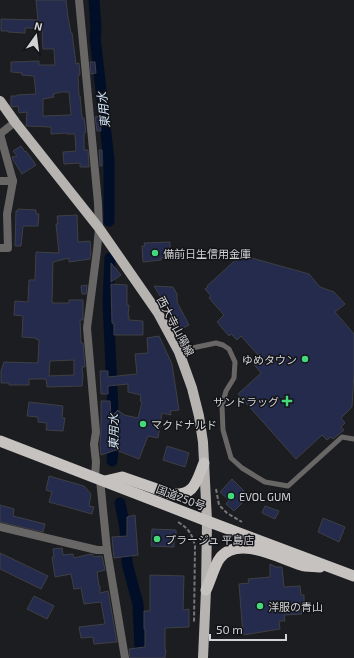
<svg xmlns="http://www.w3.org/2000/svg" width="354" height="658" viewBox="0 0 354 658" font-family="'Exo 2','Noto Sans JP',sans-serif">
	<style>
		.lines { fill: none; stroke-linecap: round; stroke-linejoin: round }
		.canal { stroke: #000e28; stroke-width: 11 }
		.building { fill: #242b4d; stroke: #3f4044; fill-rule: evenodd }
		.path { stroke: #76777a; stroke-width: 2; stroke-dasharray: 4 2; stroke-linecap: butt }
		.service { stroke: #696766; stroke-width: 5 }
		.minor { stroke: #696766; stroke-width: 8 }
		.primary { stroke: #b7b3b1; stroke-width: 10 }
		.trunk { stroke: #c6c2c0; stroke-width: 11 }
		.poi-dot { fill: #44d77b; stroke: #131417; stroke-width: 1.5 }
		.labels { text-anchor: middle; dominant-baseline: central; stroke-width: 3; stroke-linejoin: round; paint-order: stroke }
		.poi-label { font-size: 11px; fill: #d3d3d6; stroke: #131417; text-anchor: start }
		.street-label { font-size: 11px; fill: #d3d3d6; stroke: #131417 }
		.water-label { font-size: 12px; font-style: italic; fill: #cee1f7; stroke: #131417 }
	</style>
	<rect width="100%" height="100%" fill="#1c1d20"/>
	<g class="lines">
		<!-- canal -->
		<g class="canal">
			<path d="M94 0 96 30 95 37 109 160V221"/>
			<path d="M110 258 108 302 114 432 112 461"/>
			<path d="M120 503 125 528 127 563 138 604 140 646 141 658"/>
		</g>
	</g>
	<!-- building -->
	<g class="building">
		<path d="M36 0H66L68 17 71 33H72L76 64 79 63 80 75H78L79 96H80L82 117V118H84L86 132 84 133V150H88L89 167H80V163L64 164 63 152 76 151 75 134H67V133L51 134V127L26 126 27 112 19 113 18 106 12 107 11 106V96H17V95L36 94 34 76 22 75V73L11 72V62L39 61V65H55L54 49H43L42 28H25V33L8 32V31H1V19L38 20ZM61 92H69L71 115 43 116V99L54 97 53 94Z"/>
		<path d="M90 62H95L96 73 91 74Z"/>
		<path d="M100 116 101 131H97L95 117Z"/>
		<path d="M21 146 25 152 26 151 36 165 22 174 13 160 12 157 17 156 13 151Z"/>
		<path d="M99 150H102V166H100Z"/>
		<path d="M18 209 36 210V214H39L38 226H23L21 246H15L16 211H18Z"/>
		<path d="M77 215 78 242 90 241 91 252 90 258V259L69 262V258L53 262 52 303H69V300H83V320H80L81 343H83L85 367H82L83 377 82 386 47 387 46 379H29V385H9V383H1V371L4 362 38 363 39 340 36 339V338L22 337 23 316 14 315 15 301 28 302 29 280H35L36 252 59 253 56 224H58L57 216ZM74 360V375L49 376 50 361Z"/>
		<path d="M170 242V257L161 258V260L143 262 142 246H145L144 243Z"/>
		<path d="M241 255 309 274 320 287 334 292 345 304 335 312 354 334V373L352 407 341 418 345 423 341 427 344 430 333 439 331 437 327 440 322 435 296 459 238 394 261 373 252 362 259 356 241 336 237 340 231 334 229 336 217 322 224 315 209 298 211 296 205 289 208 287 207 286Z"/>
		<path d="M111 263 121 275 111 282Z"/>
		<path d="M111 284 127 285V305H129L128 316H129V320L143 321V335H114V324L112 323Z"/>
		<path d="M87 285 86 294H82L81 286Z"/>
		<path d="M154 286 173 287 177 294V302L189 325 179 330 175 322H176Z"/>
		<path d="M159 336 172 364 179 410 170 411 171 415 162 413 158 438 148 436 139 459 116 450 101 455 100 444 101 432V401H110L111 417 118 410 124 415 138 418 142 402 140 401 141 395 128 392V384L108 386V394H101L100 371H108V377L137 374 135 354 148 353 147 338Z"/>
		<path d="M29 402 63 406 62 418H65L63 431 46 430 47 423 38 422V417L27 416Z"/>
		<path d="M167 446 189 453 185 467 163 460Z"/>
		<path d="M49 476 84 486 91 494 89 506 94 507 92 514 49 502 52 492 46 490Z"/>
		<path d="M232 479 249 496 234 511 226 504 229 500 220 492Z"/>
		<path d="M0 505 14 509 13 516 45 524 43 532 0 522Z"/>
		<path d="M265 506 279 511 275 519 262 513Z"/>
		<path d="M135 515 138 555 114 558 112 537 127 536V517Z"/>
		<path d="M323 518 345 527 339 542 318 532Z"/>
		<path d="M152 529 176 530V538H174V547L151 546Z"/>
		<path d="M62 548 63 555 73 554 74 558 91 554 93 555 94 557 102 556 105 570 97 572 99 586H100V593L108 591 117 642 94 644 93 637 81 638 79 627 105 624 101 602 84 604 81 588 74 589 71 574 55 577 52 557H54L53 549Z"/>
		<path d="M0 553 48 576 41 589 0 569Z"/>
		<path d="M270 564 276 567H282L284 587 300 586 301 595H304V604H301L302 614 284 615 285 621H279L280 629 243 635 239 584 249 583 248 579 270 577Z"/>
		<path d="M150 575 184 576 183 610 189 609V627L165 628V650H166L165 658H130L129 649 145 647V629H144V611H150Z"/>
		<path d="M34 596 54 606 47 619 27 609Z"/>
	</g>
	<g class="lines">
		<!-- path -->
		<g class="path">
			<path d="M216 489 219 505 227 513 242 522"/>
			<path d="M178 522C189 529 192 534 195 546L194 623"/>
		</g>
		<!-- service -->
		<path class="service" d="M179 352 197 347 216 343 223 345 229 349 235 362 234 378 226 391 222 406 223 430 231 458 242 468 265 482 288 486 342 437 354 439"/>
		<!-- minor -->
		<g class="minor">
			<path d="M79 0 98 203 99 228 97 250 87 328 96 432 94 444 96 462 95 477"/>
			<path d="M0 134 15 122"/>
			<path d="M0 181H13"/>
			<path d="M0 248H8L7 214 13 181 0 134"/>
			<path d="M100 479 107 550 125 658"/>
			<path d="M0 527 97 550H107"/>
		</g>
		<!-- primary -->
		<path class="primary" d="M0 101 15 122 99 228 158 313 179 352 192 388 199 416 203 442 207 521 206 590 203 658"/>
		<!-- trunk -->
		<g class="trunk">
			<path d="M0 441 207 521 354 576"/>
			<path d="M105 481 122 477 171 494C195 496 196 482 204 463"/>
			<path d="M206 590C210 582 215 564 220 558 238 535 279 558 301 565 307 567 314 566 320 567"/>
		</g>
	</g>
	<!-- markers -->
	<g class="poi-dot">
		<circle cx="155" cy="253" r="4"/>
		<circle cx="305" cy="359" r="4"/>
		<path d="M285 395h4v4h4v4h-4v4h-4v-4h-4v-4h4z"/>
		<circle cx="143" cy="424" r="4"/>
		<circle cx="231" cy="496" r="4"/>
		<circle cx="157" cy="539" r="4"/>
		<circle cx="260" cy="606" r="4"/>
	</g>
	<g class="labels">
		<!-- poi labels -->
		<g class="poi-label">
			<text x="163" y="253">備前日生信用金庫</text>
			<text x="297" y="359" text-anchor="end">ゆめタウン</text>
			<text x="279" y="401" text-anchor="end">サンドラッグ</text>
			<text x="151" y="424">マクドナルド</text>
			<text x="239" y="496">EVOL GUM</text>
			<text x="165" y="539">プラージュ 平島店</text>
			<text x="268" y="606">洋服の青山</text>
		</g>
		<!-- street labels -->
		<g class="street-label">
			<text transform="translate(176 326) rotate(62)">西大寺山陽線</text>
			<text transform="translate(181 497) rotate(21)">国道250号</text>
		</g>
		<!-- water labels -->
		<g class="water-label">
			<text transform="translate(103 110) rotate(-96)">東用水</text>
			<text transform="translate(113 432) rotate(-89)">東用水</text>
		</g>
	</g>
	<!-- north arrow -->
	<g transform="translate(36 36) rotate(14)" stroke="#131417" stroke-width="3" paint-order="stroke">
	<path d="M0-3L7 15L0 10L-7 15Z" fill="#d3d3d6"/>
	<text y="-6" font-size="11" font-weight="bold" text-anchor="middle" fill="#d3d3d6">N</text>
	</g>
	<!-- scale -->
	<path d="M210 634v6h76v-6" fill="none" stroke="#d3d3d6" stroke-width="2"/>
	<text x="216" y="634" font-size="12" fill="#d3d3d6" stroke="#131417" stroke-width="3" paint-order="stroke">50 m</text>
</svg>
